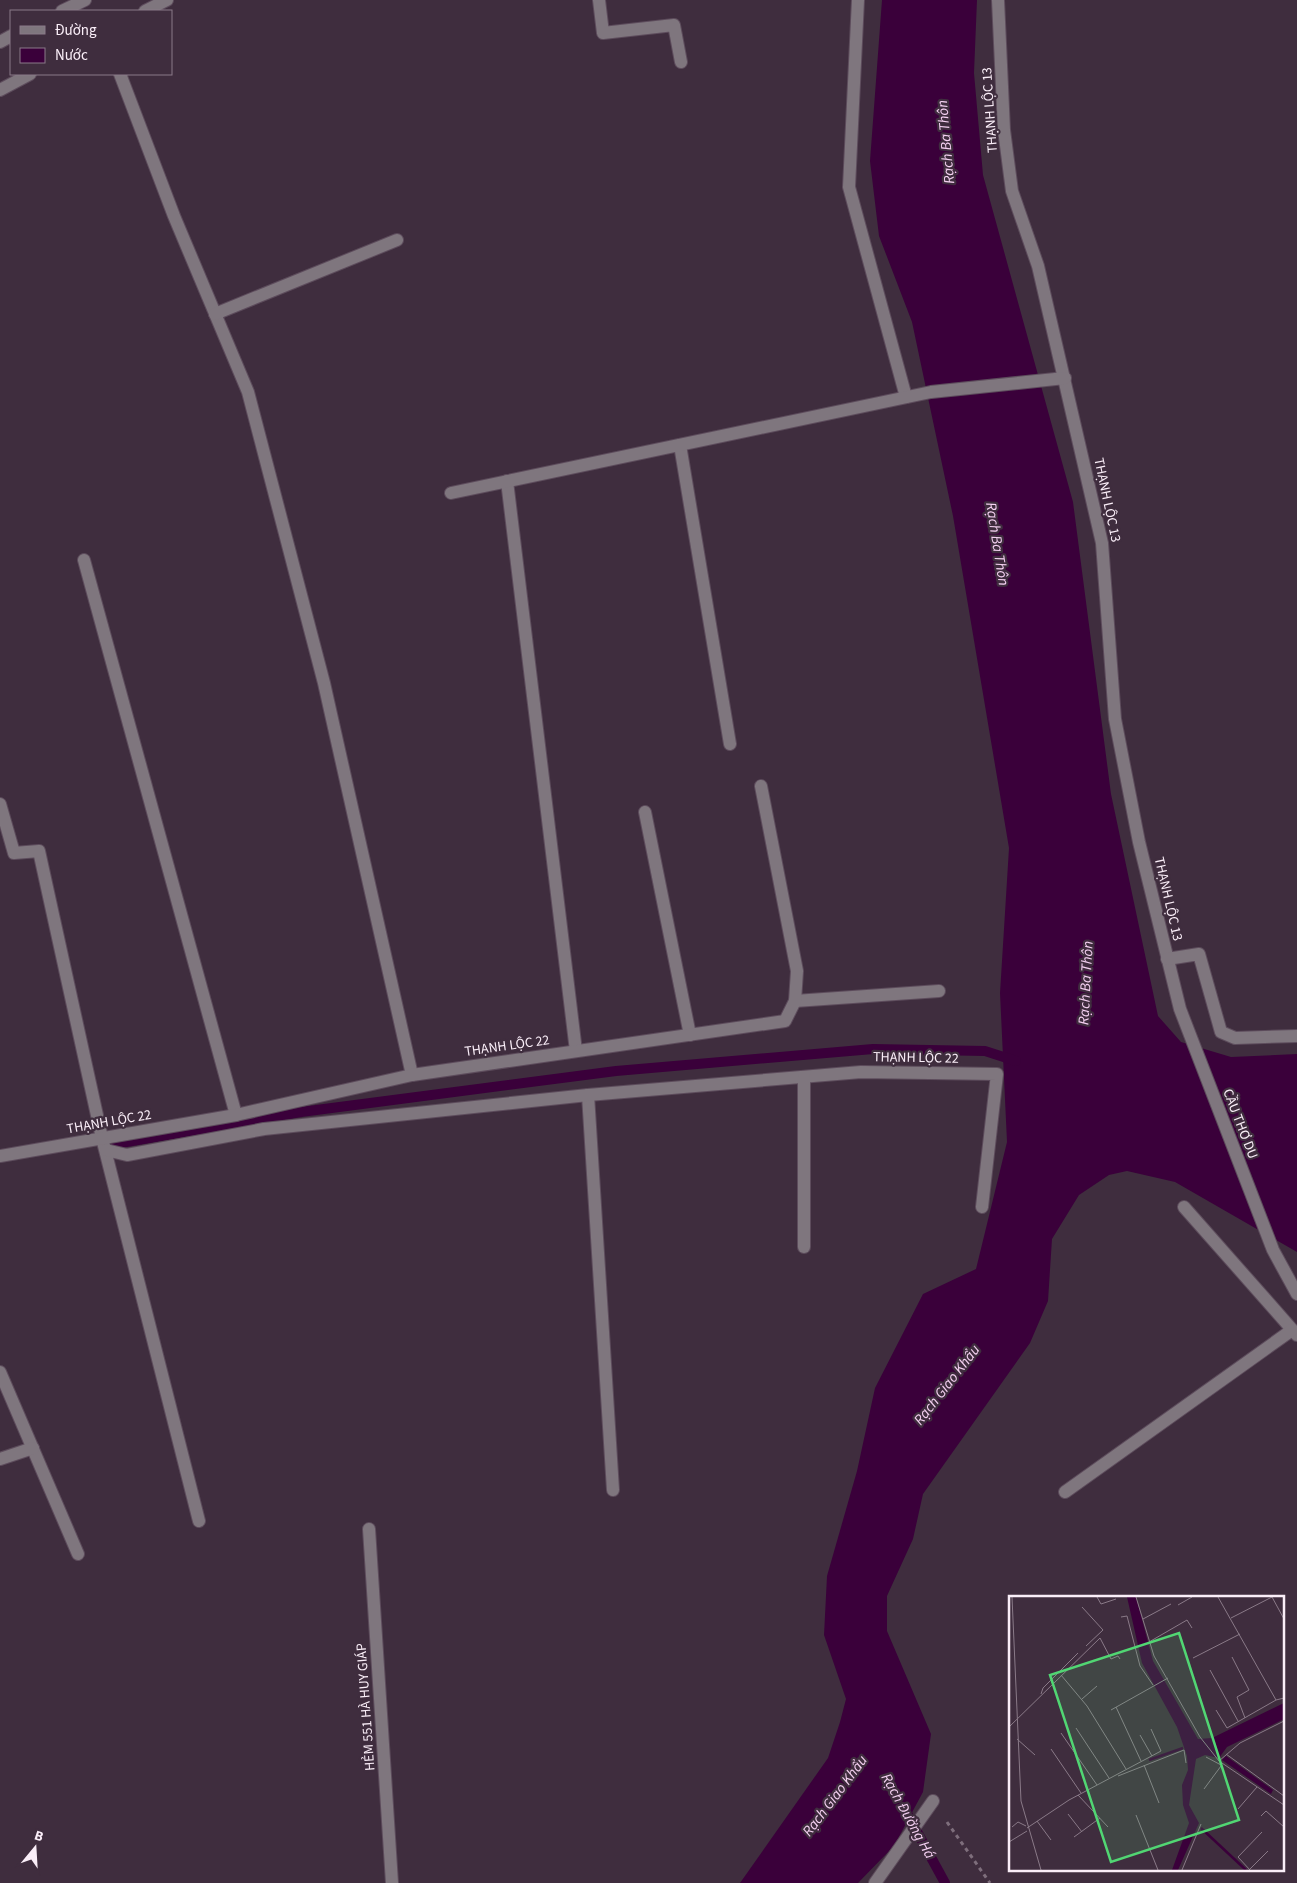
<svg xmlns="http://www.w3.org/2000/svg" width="1297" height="1883" viewBox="0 0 1297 1883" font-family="'Source Sans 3',sans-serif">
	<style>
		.water { fill: #3a003a }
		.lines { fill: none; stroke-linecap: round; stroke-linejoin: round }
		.stream { stroke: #3a003a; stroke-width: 10 }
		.minor-casing { stroke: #5d4c5c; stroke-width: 14 }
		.path { stroke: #7e6e7c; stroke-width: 3; stroke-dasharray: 4 4; stroke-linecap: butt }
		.minor { stroke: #7f767e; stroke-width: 12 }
		.labels { text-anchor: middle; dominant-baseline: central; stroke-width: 4.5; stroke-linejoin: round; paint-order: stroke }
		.street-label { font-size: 14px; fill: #faeef8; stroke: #3f2d3e }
		.water-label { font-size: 15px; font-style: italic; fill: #f5d1f2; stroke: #3f2d3e }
		.inset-river { fill: none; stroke: #3a003a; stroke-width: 2.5 }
		.inset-road { fill: none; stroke: #8a7a88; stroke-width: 1 }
		.view { fill: #51d673; fill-opacity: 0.15; stroke: #51d673; stroke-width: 2.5 }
		.inset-edge { fill: none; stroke: #faeef8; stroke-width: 2.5 }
	</style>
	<rect width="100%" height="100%" fill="#3f2d3e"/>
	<!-- water -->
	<path class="water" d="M882 0H977L974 73 983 175 1073 502 1111 794 1158 1016 1181 1042 1231 1057 1297 1054V1252L1175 1182 1127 1171 1109 1175 1079 1195 1052 1239 1048 1301 1030 1343 923 1494 913 1539 887 1596V1631L931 1734 923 1792 894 1846 858 1883H740L828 1758 840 1722 846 1699 824 1635 827 1576 857 1471 875 1388 923 1294 976 1269 1007 1142 1000 993 1009 848 953 516 912 322 879 236 870 161Z"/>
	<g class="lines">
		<!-- stream -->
		<g class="stream">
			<path d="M109 1145 301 1112 616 1071 873 1049 985 1051 1016 1061"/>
			<path d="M903 1806 945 1883"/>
		</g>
		<!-- minor casing -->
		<g class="minor-casing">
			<g id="minor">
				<path d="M599 0 603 33 674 25 681 62"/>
				<path d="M858 0 849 187 906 397"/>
				<path d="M998 0 1004 130 1012 191 1038 266 1102 543 1115 719 1139 842 1180 1009 1273 1250 1297 1294"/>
				<path d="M62 11 85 0"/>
				<path d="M145 11 167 0"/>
				<path d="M0 42 11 36"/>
				<path d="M120 74 174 216 248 392 324 683 412 1075"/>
				<path d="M0 90 30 74"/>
				<path d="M215 314 397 240"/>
				<path d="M680 445 730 744"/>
				<path d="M507 481 576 1051"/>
				<path d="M451 493 931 392 1065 378"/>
				<path d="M84 560 236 1115"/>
				<path d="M0 804 14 853 39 851 102 1138 199 1521"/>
				<path d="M645 812 690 1035"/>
				<path d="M1167 959 1199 954 1221 1032 1235 1038 1297 1036"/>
				<path d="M795 1001 939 991"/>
				<path d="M588 1095 613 1490"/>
				<path d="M106 1150 127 1155 264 1129 588 1095 861 1072 997 1074 982 1207"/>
				<path d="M0 1156 236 1115 412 1075 785 1021 795 1001 797 971 761 786"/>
				<path d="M1184 1207 1297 1335"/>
				<path d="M804 1247V1077"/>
				<path d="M0 1372 78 1554"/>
				<path d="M0 1459 33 1448"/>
				<path d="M1065 1492 1292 1330"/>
				<path d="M369 1529 392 1883"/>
				<path d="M875 1883 933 1801"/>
			</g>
		</g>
		<!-- path -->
		<path class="path" d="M947 1822 990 1883"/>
		<!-- minor -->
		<use href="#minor" class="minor"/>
	</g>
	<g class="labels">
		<!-- street labels -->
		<g class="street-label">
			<text transform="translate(990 110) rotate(-94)">THẠNH LỘC 13</text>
			<text transform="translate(1107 500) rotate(78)">THẠNH LỘC 13</text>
			<text transform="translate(1168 899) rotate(77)">THẠNH LỘC 13</text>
			<text transform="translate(507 1046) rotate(-8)">THẠNH LỘC 22</text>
			<text transform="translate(916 1058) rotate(1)">THẠNH LỘC 22</text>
			<text transform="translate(109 1122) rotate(-10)">THẠNH LỘC 22</text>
			<text transform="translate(1240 1124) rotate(69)">CẦU THƠ DU</text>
			<text transform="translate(366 1707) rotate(-94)">HẺM 551 HÀ HUY GIÁP</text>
		</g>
		<!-- water labels -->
		<g class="water-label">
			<text transform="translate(946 142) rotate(-95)">Rạch Ba Thôn</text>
			<text transform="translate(997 544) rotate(81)">Rạch Ba Thôn</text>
			<text transform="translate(1086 983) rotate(-87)">Rạch Ba Thôn</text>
			<text transform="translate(947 1385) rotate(-52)">Rạch Giao Khẩu</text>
			<text transform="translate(835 1796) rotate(-53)">Rạch Giao Khẩu</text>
			<text transform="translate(908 1816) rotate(61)">Rạch Đường Há</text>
		</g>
	</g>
	<!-- overview -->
	<g transform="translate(1009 1596)">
		<rect width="275" height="275" fill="#3f2d3e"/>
		<path d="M118 1H127L144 65 189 143 203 142 275 107V123L218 151 210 162 196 159 187 163 180 209 190 227 169 274H163L180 227 174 209 173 189 179 174 178 160 168 131 133 67ZM217 160 264 194 262 198 213 164Z" fill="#3a003a"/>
		<path class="inset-river" d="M140 164 174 152M192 232 237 274"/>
		<path class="inset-road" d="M3 1 12 205 32 274M88 1 92 8 107 3M127 1 145 60 191 141 210 165 275 209M209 1 267 104 275 102M263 1 275 23M169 9 183 1M73 11 94 34 77 50M112 21 118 20 131 70 144 89M222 22 263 1M134 23 162 8M140 46 178 24 183 32M223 61 240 94 228 101 236 122M184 62 231 38M201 74 229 125M52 79 78 110 117 173M32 98 34 92 69 57M73 103 88 90M107 111 132 165M102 114 159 82M207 114 218 132 267 104M0 131 91 42 102 63 109 60 111 63M67 132 100 182M52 137 88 189M131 139 143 160M8 143 26 159M42 153 72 197M217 158 275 200M197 161 212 169M210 165 231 147 275 125M135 169 150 207M109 180 175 154 177 167M195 193 212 170M69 199 99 231M229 213 248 191M59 218 73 236M127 219 149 274M252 220 257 215 275 231M28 225 42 244M3 231 9 226 17 230M18 232 60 204 152 155 142 133M65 241 91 222M0 246 18 235M173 274 192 228M240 274 259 255M241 274 229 261 253 236"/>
		<path class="view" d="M170 37 230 224 102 266 41 79Z"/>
		<rect width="275" height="275" class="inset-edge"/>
	</g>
	<!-- legend -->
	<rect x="10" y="10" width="162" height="65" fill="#3f2d3e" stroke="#8a7a88"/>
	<rect x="20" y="26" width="25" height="8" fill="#7f767e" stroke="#8a7a88"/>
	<text x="55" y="35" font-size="15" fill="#faeef8">Đường</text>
	<rect x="20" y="48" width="25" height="15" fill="#3a003a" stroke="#8a7a88"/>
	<text x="55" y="60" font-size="15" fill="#faeef8">Nước</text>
	<!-- north arrow -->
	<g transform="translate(35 1848) rotate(18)" stroke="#3f2d3e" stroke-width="4" paint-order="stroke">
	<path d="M0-4L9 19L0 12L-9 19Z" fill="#faeef8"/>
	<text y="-8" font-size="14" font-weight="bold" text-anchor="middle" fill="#faeef8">B</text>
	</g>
</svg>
